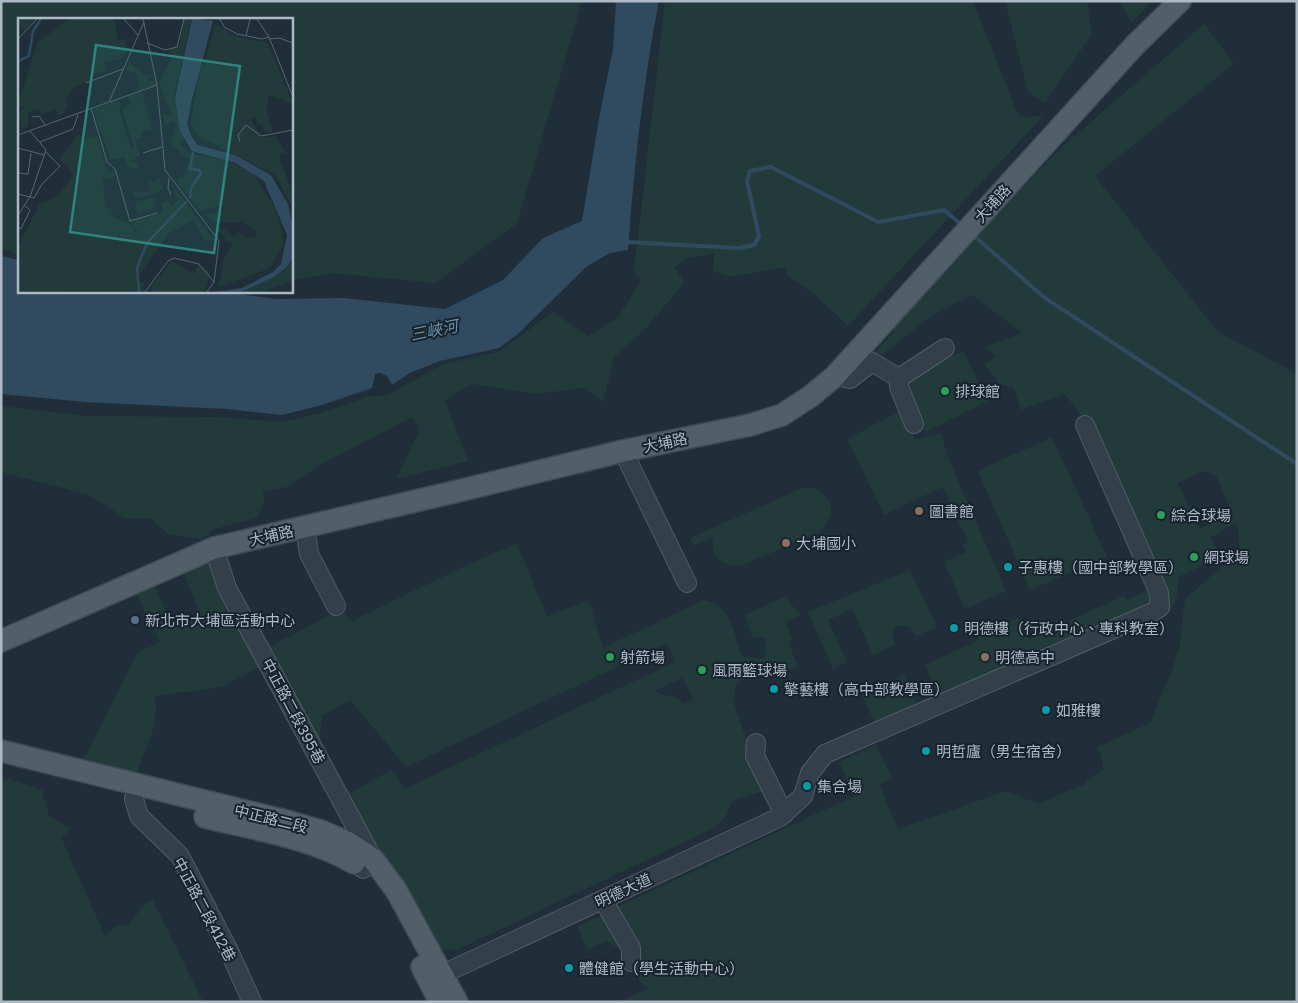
<svg xmlns="http://www.w3.org/2000/svg" width="1298" height="1003" viewBox="0 0 1298 1003" font-family="'Golos Text','Noto Sans TC',sans-serif">
	<style>
		.green { fill: #223b3a; fill-rule: evenodd }
		.water { fill: #304a5f }
		.lines { fill: none; stroke-linecap: round; stroke-linejoin: round }
		.stream { stroke: #304a5f; stroke-width: 4 }
		.minor-casing { stroke: #505d67; stroke-width: 20 }
		.major-casing { stroke: #3f4b55; stroke-width: 24 }
		.minor { stroke: #333f49; stroke-width: 18 }
		.major { stroke: #515f69; stroke-width: 21 }
		.leisure-dot { fill: #2e9e5b; stroke: #18242d; stroke-width: 2 }
		.education-dot { fill: #8d6e63; stroke: #18242d; stroke-width: 2 }
		.culture-dot { fill: #0f9aa8; stroke: #18242d; stroke-width: 2 }
		.service-dot { fill: #5c6f8a; stroke: #18242d; stroke-width: 2 }
		.labels { text-anchor: middle; dominant-baseline: central; stroke-width: 4; stroke-linejoin: round; paint-order: stroke }
		.street-label { font-size: 15px; fill: #adbac6; stroke: #18242d }
		.poi-label { font-size: 15px; fill: #adbac6; stroke: #18242d; text-anchor: start }
		.water-label { font-size: 16px; font-style: italic; fill: #6c90ab; stroke: #18242d }
		.inset-river { fill: none; stroke: #304a5f; stroke-width: 2.5 }
		.inset-road { fill: none; stroke: #586671; stroke-width: 1 }
		.view { fill: #2f8480; fill-opacity: 0.15; stroke: #2f8480; stroke-width: 2.5 }
		.inset-edge { fill: none; stroke: #adbac6; stroke-width: 2.5 }
	</style>
	<rect width="100%" height="100%" fill="#1f2e38"/>
	<!-- green -->
	<g class="green">
		<path d="M1 1H582L517 223 436 283 330 273 291 281V19H19V255L1 249Z"/>
		<path d="M665 1H973L1019 117 1043 116 848 326 814 294 787 275 785 267 731 277 713 271 714 253 686 259 674 268 685 282 647 327 614 358 603 402 584 388 536 394 472 384 445 400 468 461 396 479 420 429 412 417 318 466 287 487 263 492 264 502 257 518 214 529 202 539 169 535 150 518H125L89 495 1 472V406L87 416 216 417 281 422 321 413 366 397 388 395 441 365 500 351 553 312 588 336 618 317 641 281 634 272Z"/>
		<path d="M1005 1H1087L1092 34 1045 103 1028 92Z"/>
		<path d="M1119 1H1152L1132 22Z"/>
		<path d="M1204 24 1234 64 1095 176 1217 331 1297 374V1002H622V1000L649 988 641 984 636 973C646 952 626 927 615 908L854 796 839 762 876 745 892 778 879 784 898 829 1006 791 1038 804 1085 784 1087 779 1104 770 1098 747 1150 723 1172 670 1179 648 1185 599 1240 550 1237 523 1211 537 1220 557 1178 577C1179 593 1176 605 1164 616L1163 591 1087 424 1065 394 1021 410 1014 388 999 384 984 364 995 357 986 346 1022 333 972 295 928 318 884 354H879L860 369V368L894 332 887 323 1064 145ZM1203 471 1216 476 1233 514 1199 529 1178 483Z"/>
		<path d="M963 351 988 401 926 432 901 382Z"/>
		<path d="M904 409 915 440 941 433 947 455 1006 591 965 609 944 562 966 552 963 545 968 542 943 487 884 515 847 439Z"/>
		<path d="M1052 437 1107 557 1030 590 978 471Z"/>
		<path d="M808 487C834 492 839 517 818 532L743 565C724 569 709 557 713 537L694 546 690 538 800 489Z"/>
		<path d="M517 544 547 616 589 600 603 648 703 600C730 603 735 635 742 657L765 658 766 638 752 637 745 615 785 597 801 615 785 622 793 640 788 642 798 666 771 677 768 670 737 682 733 700 755 767 767 790 733 800 726 816 714 828 459 949 435 950 378 855 346 795 389 771 395 773 404 789 675 662 667 643 406 767 350 700 322 716 319 746 267 648 340 610 352 621 477 560ZM683 678 693 699 685 704 674 697 653 692Z"/>
		<path d="M210 555 219 596 263 665 222 687 155 696C160 723 146 748 137 773L83 761 137 653 160 642 134 589 153 582 174 628 199 613 183 570Z"/>
		<path d="M910 570 937 627 916 636C912 627 907 625 897 626 892 633 891 637 895 645L873 655 852 609 828 620 847 662 833 669 808 612Z"/>
		<path d="M1152 588V607L938 695 925 665 979 640 977 636 1018 618 1028 639 1124 596 1127 600Z"/>
		<path d="M904 675 917 704 875 723 862 694Z"/>
		<path d="M9 778 42 790 49 816 69 827 68 832 61 837 105 936 118 925 128 926 146 902 153 901 203 1002H1V782Z"/>
		<path d="M604 914 625 951 606 941 587 950 577 926Z"/>
	</g>
	<!-- water -->
	<path class="water" d="M616 1H659C643 83 634 167 628 250L610 253 586 267 518 334 499 348 440 361 410 373 392 385 387 376 380 373 375 374 372 388 322 405 282 415 227 409 85 402 1 394V256L19 260V291H217L276 299 344 298 445 309 503 280 543 238 582 221 599 118 613 49Z"/>
	<g class="lines">
		<!-- stream -->
		<g class="stream">
			<path d="M973 235 1045 298 1297 464"/>
			<path d="M626 242 739 248 754 245 759 236 747 181 750 171 771 167 878 222 944 210 962 225"/>
		</g>
		<!-- minor casing -->
		<g class="minor-casing">
			<g id="minor">
				<path d="M835 376 850 379 872 362 899 378 945 348"/>
				<path d="M899 378V387L914 424"/>
				<path d="M623 451 687 583"/>
				<path d="M305 527 309 554 336 606"/>
				<path d="M214 548 227 588 373 859 363 869"/>
				<path d="M756 743 755 756 784 814"/>
				<path d="M134 799 139 816 180 856 231 955 252 1002"/>
				<path d="M603 900 631 948V962"/>
				<path d="M430 980 780 817 803 796 810 773 825 754 1153 612 1160 607 1159 593 1085 425"/>
			</g>
		</g>
		<!-- major casing -->
		<g class="major-casing">
			<g id="major">
				<path d="M1 641 214 548 454 492 623 451 750 425 782 415 811 396 835 376 1135 45 1180 1"/>
				<path d="M1 751 290 822 321 831 349 843 373 859 396 890 457 1002"/>
				<path d="M205 817C253 829 313 838 354 863"/>
				<path d="M422 967 440 1002"/>
			</g>
		</g>
		<!-- minor -->
		<use href="#minor" class="minor"/>
		<!-- major -->
		<use href="#major" class="major"/>
	</g>
	<!-- markers -->
	<g class="leisure-dot">
		<circle cx="945" cy="391" r="5"/>
		<circle cx="1161" cy="515" r="5"/>
		<circle cx="1194" cy="557" r="5"/>
		<circle cx="610" cy="657" r="5"/>
		<circle cx="702" cy="670" r="5"/>
	</g>
	<g class="education-dot">
		<circle cx="919" cy="511" r="5"/>
		<circle cx="786" cy="543" r="5"/>
		<circle cx="985" cy="657" r="5"/>
	</g>
	<g class="culture-dot">
		<circle cx="1008" cy="567" r="5"/>
		<circle cx="954" cy="628" r="5"/>
		<circle cx="774" cy="689" r="5"/>
		<circle cx="1046" cy="710" r="5"/>
		<circle cx="926" cy="751" r="5"/>
		<circle cx="807" cy="786" r="5"/>
		<circle cx="569" cy="968" r="5"/>
	</g>
	<circle class="service-dot" cx="135" cy="620" r="5"/>
	<g class="labels">
		<!-- street labels -->
		<g class="street-label">
			<text transform="translate(992 203) rotate(-48)">大埔路</text>
			<text transform="translate(665 442) rotate(-12)">大埔路</text>
			<text transform="translate(271 535) rotate(-13)">大埔路</text>
			<text transform="translate(294 711) rotate(62)">中正路二段395巷</text>
			<text transform="translate(271 818) rotate(14)">中正路二段</text>
			<text transform="translate(623 890) rotate(-25)">明德大道</text>
			<text transform="translate(205 909) rotate(62)">中正路二段412巷</text>
		</g>
		<!-- poi labels -->
		<g class="poi-label">
			<text x="955" y="391">排球館</text>
			<text x="929" y="511">圖書館</text>
			<text x="1171" y="515">綜合球場</text>
			<text x="796" y="543">大埔國小</text>
			<text x="1204" y="557">網球場</text>
			<text x="1018" y="567">子惠樓（國中部教學區）</text>
			<text x="145" y="620">新北市大埔區活動中心</text>
			<text x="964" y="628">明德樓（行政中心、專科教室）</text>
			<text x="620" y="657">射箭場</text>
			<text x="995" y="657">明德高中</text>
			<text x="712" y="670">風雨籃球場</text>
			<text x="784" y="689">擎藝樓（高中部教學區）</text>
			<text x="1056" y="710">如雅樓</text>
			<text x="936" y="751">明哲廬（男生宿舍）</text>
			<text x="817" y="786">集合場</text>
			<text x="579" y="968">體健館（學生活動中心）</text>
		</g>
		<!-- water labels -->
		<g class="water-label">
			<text transform="translate(434 330) rotate(-11)">三峽河</text>
		</g>
	</g>
	<!-- overview -->
	<g transform="translate(18 18)">
		<rect width="275" height="275" fill="#1f2e38"/>
		<path d="M0 1H17L6 13 0 8ZM51 1H96L100 22 107 21 110 33 102 41 86 44 89 52 73 57 74 62 58 68 48 80 50 90 45 95 41 98 38 91 23 97 21 91 10 95V108L4 111 0 95 7 89H0V85L20 24ZM166 1 173 2 156 80 166 121 162 126 169 134 215 145 235 156 258 191 266 226 252 250 201 269 205 243 215 225 207 223V219L196 210 206 211 216 219 220 214 232 220 237 219 239 213 223 204H195L187 196 206 192V187L185 192V196L158 163 168 155 171 141 152 126 158 108 156 104 147 106 145 95 154 98 141 66 154 38 151 32 160 28 162 24ZM197 6 217 18 250 25 275 86 251 77 249 95 255 114H246L245 107 239 106 238 99 233 102 244 120 257 118 269 136 262 135V142L273 170V187L257 157 180 118 173 105 181 54 190 34ZM111 44 127 58 135 55V58L129 60 130 64 137 62 138 67 121 72 119 56 108 52ZM124 73 134 111 123 114 124 120 117 122 122 137 112 144 119 143 121 149 118 151 110 149 107 139 93 142 76 95 77 91 101 82 103 88 101 90 113 131H116L104 91 114 84 109 79ZM60 116 67 121 79 118 90 154 96 153 97 159 85 161 87 188 93 191 95 199 112 206 118 215H122L110 203 139 196 144 193 143 186 150 182 154 188 160 182 152 164 195 221 188 224 175 202 150 216 118 261 127 265 125 273 0 274V229L21 187 40 178 54 158 51 149 41 142ZM142 161 145 170 141 171V174L117 181 115 174H133L130 165ZM135 179 138 190 120 196 117 184ZM275 239V274H272L274 264 244 274H223L265 254ZM154 243 175 256 181 246 192 255 188 271 183 274H134V268Z" fill="#223b3a"/>
		<path d="M174 1 195 3 174 81 169 106 172 115 179 127 217 137 253 157 270 186 275 210V239L268 250 254 260 223 274H197L224 270 255 254 263 246 269 217 246 163 217 145 174 133 162 113 157 80Z" fill="#304a5f"/>
		<path class="inset-river" d="M0 43 11 38 15 13 23 1M172 180 173 170 183 155 181 152 172 151 175 134M121 274 119 250 129 225 169 183"/>
		<path class="inset-road" d="M106 1 120 17M125 1 139 67 147 152 201 223 196 264 189 274M202 1 206 9 219 16 244 21 251 19M239 1 251 19 275 79M228 18 232 1M0 21 19 1M251 21 261 20 275 25M129 25 147 32 159 29 166 1M68 65 105 51M92 84 139 67M73 90 89 144 97 151 112 203 139 195M14 99 21 98 27 107M0 117 91 84 126 4M22 124 55 111 60 97M222 124 220 117 228 107 243 118 275 112M0 130 26 137M125 135 144 129M0 155 10 156 13 135M151 160 150 170 153 177M0 176 16 180 24 166 42 148 27 133M0 197 12 179 28 132 12 113M0 209 3 211 12 192 6 187M127 274 150 243 156 240 181 246 196 264"/>
		<path class="view" d="M78 27 222 48 196 235 52 214Z"/>
		<rect width="275" height="275" class="inset-edge"/>
	</g>
	<!-- border -->
	<rect width="1298" height="1003" fill="none" stroke="#adbac6" stroke-width="5"/>
</svg>
